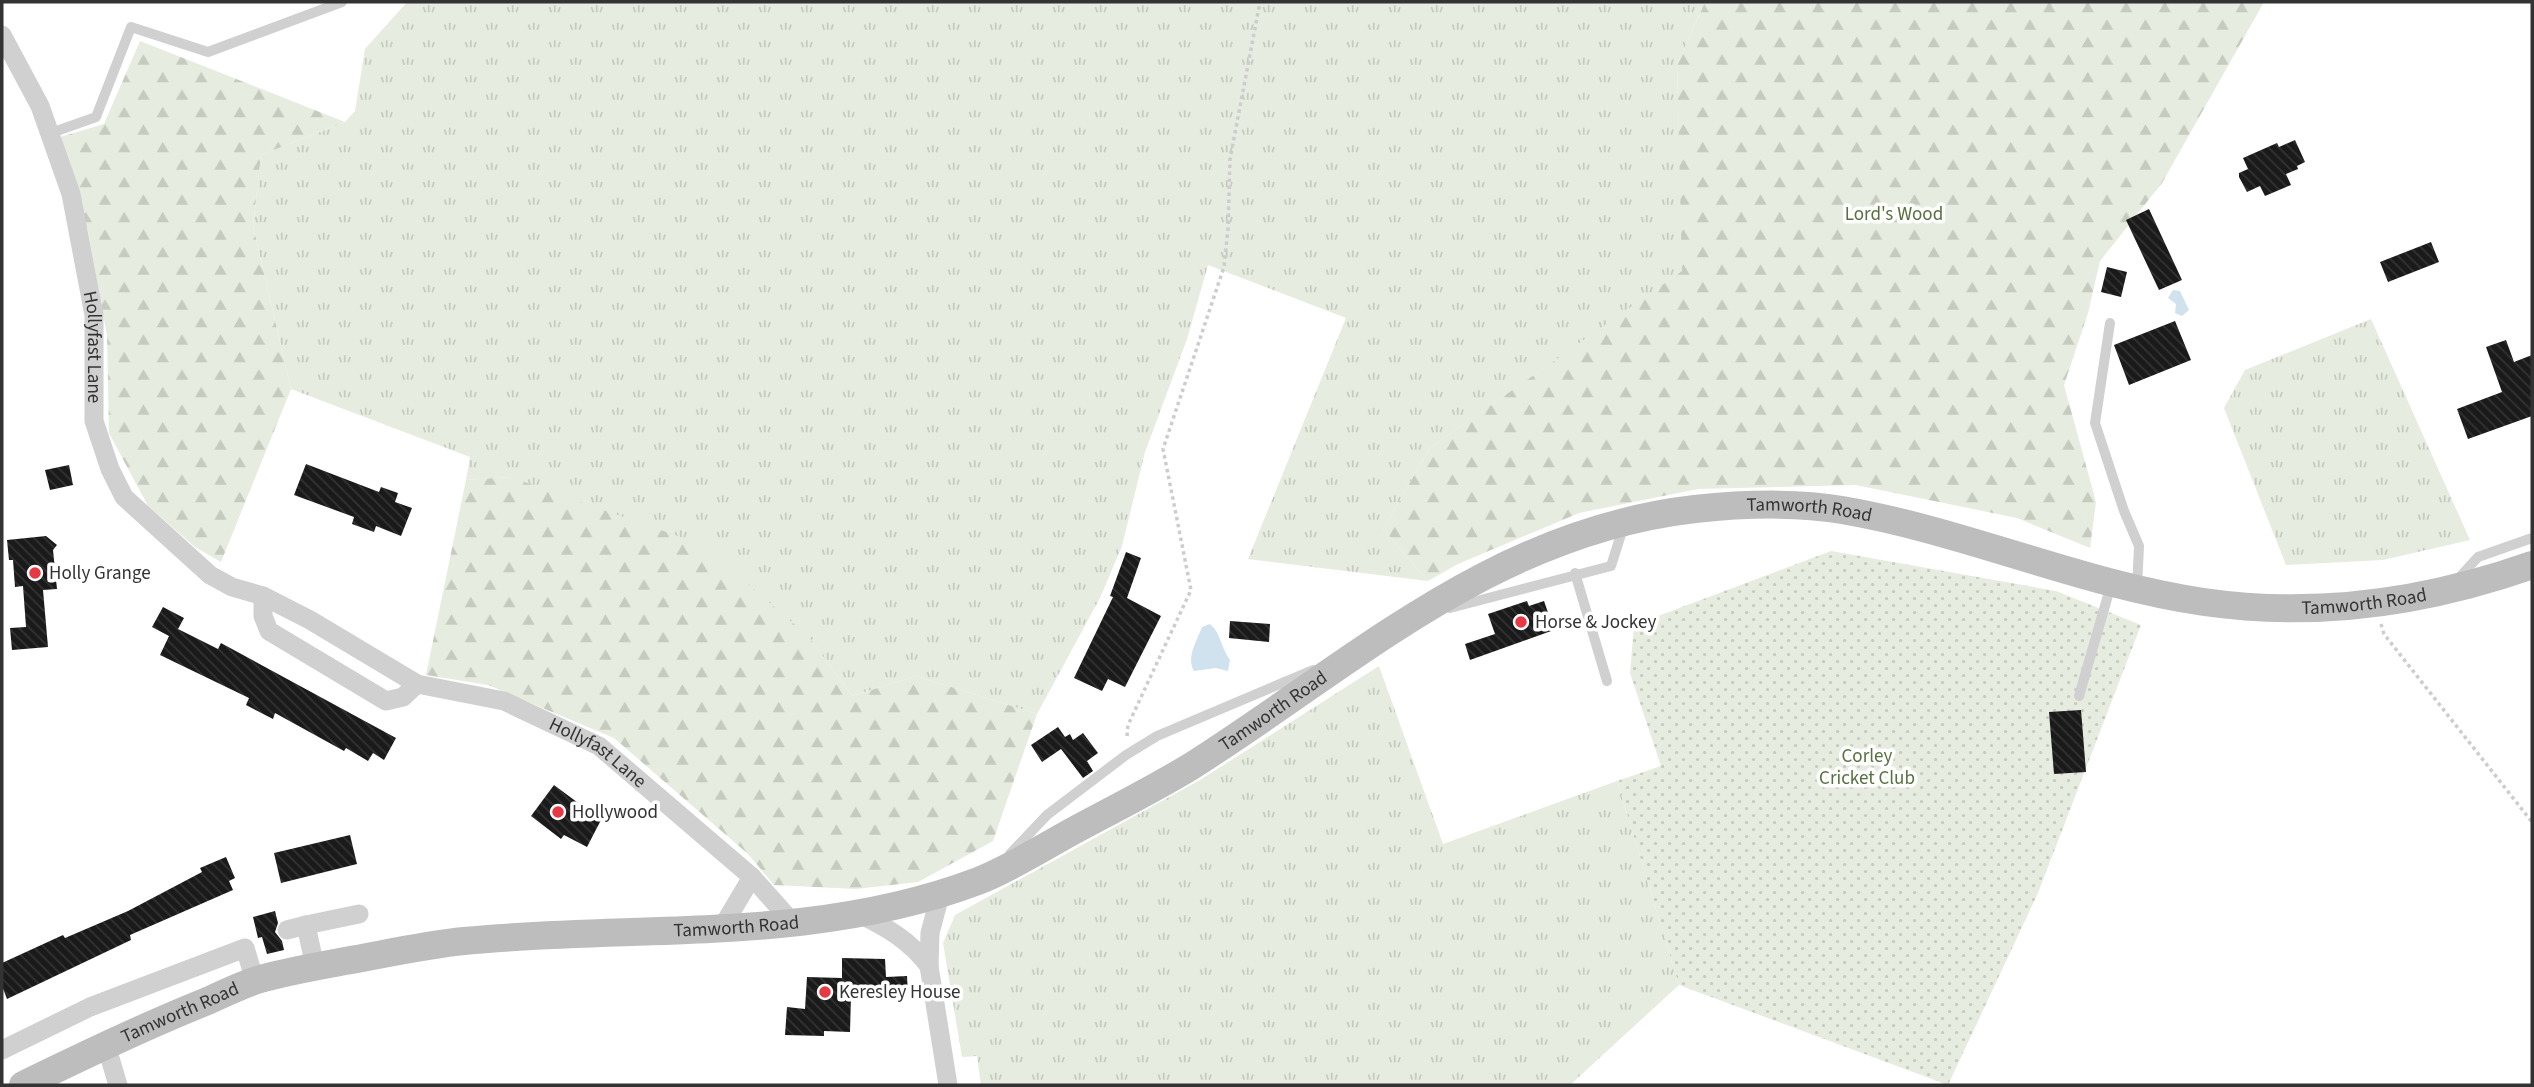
<svg xmlns="http://www.w3.org/2000/svg" width="2534" height="1087" viewBox="0 0 2534 1087" font-family="'Source Sans 3',sans-serif">
	<style>
		.grass { fill: url(#grass-tufts) }
		.forest { fill: url(#forest-firs) }
		.park { fill: url(#park-dots) }
		.water { fill: #cfe2ee }
		.building { fill: url(#building-back-hatch) }
		.lines { fill: none; stroke-linecap: round; stroke-linejoin: round }
		.path { stroke: #cdcdcd; stroke-width: 3.5; stroke-dasharray: 3.5 3.5; stroke-linecap: butt }
		.service { stroke: #d0d0d0; stroke-width: 10 }
		.minor { stroke: #d0d0d0; stroke-width: 19 }
		.secondary { stroke: #bdbdbd; stroke-width: 28 }
		.poi-dot { fill: #e63946; stroke: #fff; stroke-width: 2.5 }
		.labels { text-anchor: middle; dominant-baseline: central; stroke-width: 7; stroke-linejoin: round; paint-order: stroke }
		.park-label { font-size: 19px; fill: #56703f; stroke: #fff }
		.street-label { font-size: 19px; fill: #333; stroke: #fff }
		.poi-label { font-size: 19px; fill: #333; stroke: #fff; text-anchor: start }
	</style>
	<defs>
		<pattern id="grass-tufts" width="24" height="20" patternUnits="userSpaceOnUse" patternTransform="scale(1.75)"><rect width="24" height="20" fill="#e6ecdf"/><path d="M3 7l-1-3M5 7V3M7 7l1-3M15 17l-1-3M17 17v-4M19 17l1-3" fill="none" stroke="#c6cbc0"/></pattern>
		<pattern id="forest-firs" width="22" height="20" patternUnits="userSpaceOnUse" patternTransform="scale(1.75)"><rect width="22" height="20" fill="#e6ecdf"/><path d="M5 1l3.5 6h-7zM16 11l3.5 6h-7z" fill="#c6cbc0"/></pattern>
		<pattern id="park-dots" width="8" height="8" patternUnits="userSpaceOnUse" patternTransform="scale(1.75)"><rect width="8" height="8" fill="#e6ecdf"/><path d="M2 2h.1M6 6h.1" fill="none" stroke="#c6cbc0" stroke-width="1.8" stroke-linecap="round"/></pattern>
		<pattern id="building-back-hatch" width="6" height="6" patternUnits="userSpaceOnUse" patternTransform="scale(1.75)"><rect width="6" height="6" fill="#1a1a1a"/><path d="M-1 5l2 2M0 0l6 6M5-1l2 2" fill="none" stroke="#333"/></pattern>
	</defs>
	<rect width="100%" height="100%" fill="#fff"/>
	<!-- grass -->
	<g class="grass">
		<path d="M407 2H1705L1677 65 1683 271 1430 448 1383 529 1428 581 1248 559 1346 318 1208 265 1187 339 1145 452 1122 546 1100 598 1037 714 916 676 852 696 808 636 510 477 466 480 470 457 291 389 253 226 261 155 345 122 355 111 365 49Z"/>
		<path d="M2371 319 2470 540 2383 560 2286 565 2224 408 2245 370Z"/>
		<path d="M1379 666 1443 844 1617 781 1679 985 1570 1085H981L977 1056 962 1057 943 943 955 915 1200 780Z"/>
	</g>
	<!-- forest -->
	<g class="forest">
		<path d="M1705 2H2264L2162 183 2100 261 2088 313 2064 385 2096 502 2090 548 2017 518 1856 485 1698 489 1579 513 1458 564 1428 581 1383 529 1430 448 1682 271 1677 65Z"/>
		<path d="M140 41 345 122 261 155 253 226 291 389 221 562 195 547 148 506 109 433 107 336 88 231 60 137 104 124Z"/>
		<path d="M510 477 703 545 808 636 852 696 916 676 1037 714 993 841 918 882 856 889 774 885 748 854 614 738 488 685 426 675 466 480Z"/>
	</g>
	<!-- park -->
	<path class="park" d="M1831 551 2056 591 2141 625 2038 893 1948 1085 1679 985 1617 781 1661 766 1630 673 1634 625Z"/>
	<!-- water -->
	<g class="water">
		<path d="M2173 290 2180 291 2189 310 2182 316 2175 313 2176 304 2168 298Z"/>
		<path d="M1210 624C1221 633 1221 648 1230 660L1228 671 1216 668 1194 671C1186 657 1197 641 1202 627Z"/>
	</g>
	<!-- building -->
	<g class="building">
		<path d="M2295 140 2305 162 2297 166 2298 169 2286 174 2291 185 2265 196 2260 186 2247 192 2239 177V173L2248 169 2243 158 2277 143 2279 147Z"/>
		<path d="M2149 209 2182 280 2159 290 2126 220Z"/>
		<path d="M2431 242 2439 262 2388 282 2380 262Z"/>
		<path d="M2107 267 2127 272 2121 297 2101 292Z"/>
		<path d="M2175 321 2191 360 2129 385 2114 345Z"/>
		<path d="M2506 340 2514 362 2532 355V416L2468 439 2457 409 2502 392 2486 347Z"/>
		<path d="M306 464 379 492 381 487 398 493 395 502 412 508 401 536 376 526 374 532 352 524 354 517 294 495Z"/>
		<path d="M69 465 73 485 50 490 45 470Z"/>
		<path d="M46 536 57 545 53 550 57 589 43 590 48 647 12 650 10 628 26 627 23 586 15 587 13 560H9L7 540Z"/>
		<path d="M1126 552 1141 558 1127 598 1161 616 1125 687 1108 679 1102 691 1074 678 1113 597 1110 596Z"/>
		<path d="M1527 601 1529 606 1544 601 1554 630 1470 660 1465 644 1495 634 1488 614Z"/>
		<path d="M163 607 184 618 178 629 218 649 221 643 396 738 384 760 373 753 368 761 346 748 344 751 275 713 273 719 246 705 249 698 160 655 169 636 152 627Z"/>
		<path d="M1230 621 1270 624 1269 642 1229 638Z"/>
		<path d="M2081 710 2086 772 2054 774 2049 712Z"/>
		<path d="M1058 727 1065 737 1070 734 1073 740 1083 733 1098 753 1087 761 1093 771 1083 778 1061 749 1042 762 1031 745Z"/>
		<path d="M554 785 601 820 587 847 564 835 561 839 531 816Z"/>
		<path d="M350 835 357 864 281 883 274 853Z"/>
		<path d="M226 857 235 878 229 881 233 890 130 935 131 940 7 999 2 986V963L63 935 65 938 128 911 202 872 200 868Z"/>
		<path d="M275 911 278 923 275 932 282 941 284 950 267 954 262 937 258 938 253 917Z"/>
		<path d="M842 958 885 959 886 977 907 976 908 993 851 996 850 1032 824 1031V1036L785 1035 787 1007 805 1009 807 977 842 978Z"/>
	</g>
	<g class="lines">
		<!-- path -->
		<g class="path">
			<path d="M2381 624 2384 634 2532 822"/>
			<path d="M1127 736 1128 725 1191 590 1163 449 1224 267 1228 229 1230 159 1260 2"/>
		</g>
		<!-- service -->
		<g class="service">
			<path d="M51 133 96 117 131 27 208 52 342 2"/>
			<path d="M2110 323 2095 423 2124 511 2139 546 2137 588"/>
			<path d="M1575 573 1607 681"/>
			<path d="M2457 580 2478 557 2532 538"/>
			<path d="M1450 608 1611 566 1623 528"/>
			<path d="M2079 696 2111 585"/>
			<path d="M1010 854 1047 815 1126 755 1157 736 1313 670"/>
		</g>
		<!-- minor -->
		<g class="minor">
			<path id="s1" d="M2 35 40 106 71 194 94 315V421L110 469 124 497 210 575 232 587 263 596 310 620 417 684 504 701 599 746 752 877 794 924"/>
			<path d="M263 596V616L269 631 386 701 403 697 417 684"/>
			<path d="M940 895 930 933 929 966 948 1085"/>
			<path d="M861 915C888 928 910 941 929 966"/>
			<path d="M721 929 752 877"/>
			<path d="M287 930 306 925"/>
			<path d="M315 967 306 925 359 914"/>
			<path d="M106 1045 118 1085"/>
			<path d="M2 1050 90 1007 245 948 255 981"/>
		</g>
		<!-- secondary -->
		<path class="secondary" id="s2" d="M23 1085C83 1056 143 1027 205 1002 221 995 237 987 254 981 283 972 315 967 345 961 385 954 424 945 464 941 638 924 812 944 978 881 1011 868 1042 848 1073 831 1112 810 1152 790 1190 767 1354 663 1493 532 1695 509 1742 504 1795 502 1842 510 1965 531 2081 584 2204 602 2315 618 2427 602 2532 565"/>
	</g>
	<!-- markers -->
	<g class="poi-dot">
		<circle cx="35" cy="573" r="7"/>
		<circle cx="1521" cy="622" r="7"/>
		<circle cx="558" cy="812" r="7"/>
		<circle cx="825" cy="992" r="7"/>
	</g>
	<g class="labels">
		<!-- park labels -->
		<g class="park-label">
			<text x="1894" y="214">Lord's Wood</text>
			<text x="1867" y="756">Corley<tspan x="1867" dy="22">Cricket Club</tspan></text>
		</g>
		<!-- street labels -->
		<g class="street-label">
			<text stroke="none"><textPath href="#s1" startOffset="329">Hollyfast Lane</textPath></text>
			<text stroke="none"><textPath href="#s2" startOffset="1916">Tamworth Road</textPath></text>
			<text stroke="none"><textPath href="#s2" startOffset="2483">Tamworth Road</textPath></text>
			<text stroke="none"><textPath href="#s2" startOffset="1328">Tamworth Road</textPath></text>
			<text stroke="none"><textPath href="#s1" startOffset="1032">Hollyfast Lane</textPath></text>
			<text stroke="none"><textPath href="#s2" startOffset="740">Tamworth Road</textPath></text>
			<text stroke="none"><textPath href="#s2" startOffset="173">Tamworth Road</textPath></text>
		</g>
		<!-- poi labels -->
		<g class="poi-label">
			<text x="49" y="573">Holly Grange</text>
			<text x="1535" y="622">Horse &amp; Jockey</text>
			<text x="572" y="812">Hollywood</text>
			<text x="839" y="992">Keresley House</text>
		</g>
	</g>
	<!-- border -->
	<rect width="2534" height="1087" fill="none" stroke="#333333" stroke-width="7"/>
</svg>
